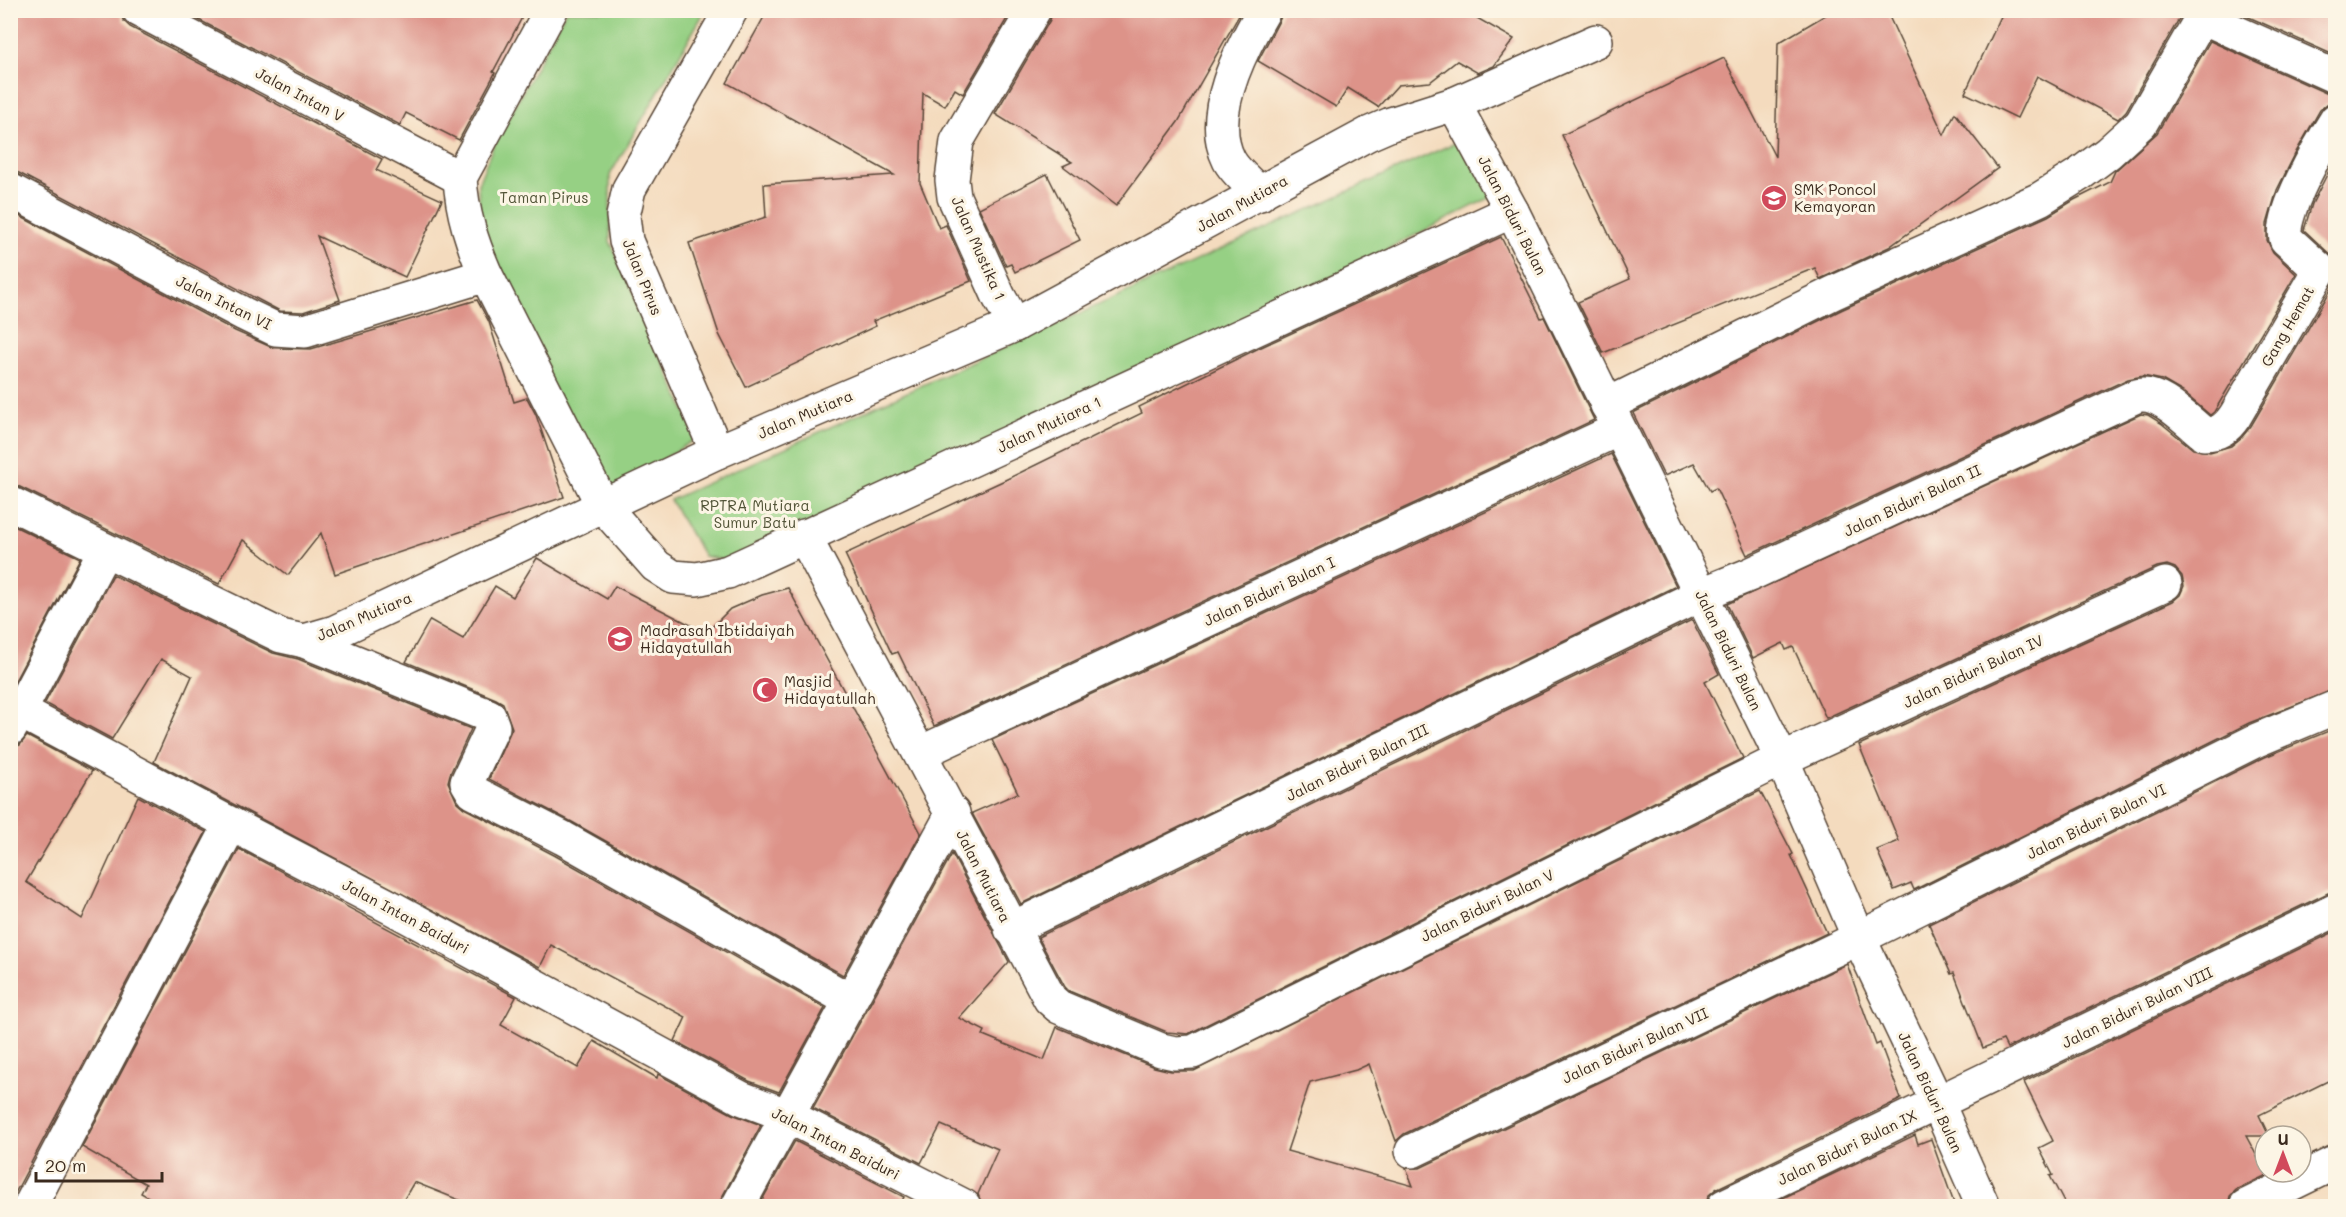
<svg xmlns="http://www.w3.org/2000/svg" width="2346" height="1217" viewBox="0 0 2346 1217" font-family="Mali,sans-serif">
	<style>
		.green { fill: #96d084; stroke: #687d51; stroke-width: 1.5 }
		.building { fill: #dd9389 }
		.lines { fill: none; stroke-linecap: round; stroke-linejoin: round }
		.minor-casing { stroke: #574536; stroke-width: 36 }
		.minor { stroke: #fff; stroke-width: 33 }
		.labels { text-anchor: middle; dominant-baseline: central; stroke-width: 6; stroke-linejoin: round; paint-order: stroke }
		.street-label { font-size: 15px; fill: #3b2a1e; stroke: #fcf5e5 }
		.poi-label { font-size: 15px; fill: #3b2a1e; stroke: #fcf5e5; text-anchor: start }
		.park-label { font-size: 15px; fill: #525438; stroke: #fcf5e5 }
	</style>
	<rect width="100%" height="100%" fill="#fcf5e5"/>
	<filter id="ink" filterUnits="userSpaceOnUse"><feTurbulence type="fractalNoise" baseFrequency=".0167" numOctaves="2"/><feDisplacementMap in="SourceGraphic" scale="12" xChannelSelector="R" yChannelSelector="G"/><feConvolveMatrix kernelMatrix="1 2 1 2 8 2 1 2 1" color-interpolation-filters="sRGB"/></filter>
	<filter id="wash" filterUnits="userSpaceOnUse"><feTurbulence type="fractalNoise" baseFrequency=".008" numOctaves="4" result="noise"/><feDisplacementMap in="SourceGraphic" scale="24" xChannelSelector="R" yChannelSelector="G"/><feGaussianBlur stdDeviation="1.35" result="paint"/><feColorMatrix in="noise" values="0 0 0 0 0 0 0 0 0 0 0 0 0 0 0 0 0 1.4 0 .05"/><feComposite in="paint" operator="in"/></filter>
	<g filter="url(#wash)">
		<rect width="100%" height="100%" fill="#f4dbbe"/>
		<!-- green -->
		<g class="green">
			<path d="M566 11H705L610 175V241L697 438 610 493 499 292 480 219 478 184 492 149Z"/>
			<path d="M1483 130 1513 186 756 567 704 556 670 500Z"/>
		</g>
		<g id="blocks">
			<!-- building -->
			<g class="building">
				<path d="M10 10H120L123 20 130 27 382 159 376 170 442 200 405 277 317 236 340 300 303 312 280 311 19 173 10 171Z"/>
				<path d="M180 10H526L493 72 495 73 459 140 406 113 400 125Z"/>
				<path d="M768 10H1012L963 94 955 89 945 106 923 93 920 183 939 228 946 225 971 281 873 321 876 326 746 387 719 334 689 243 766 217 764 184 894 175 727 83Z"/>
				<path d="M1053 10H1242L1178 122 1116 206 1063 166 1072 162 995 114 1050 20Z"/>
				<path d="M1283 10H1463L1514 39 1494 66 1478 73 1457 61 1430 82 1398 85 1378 107 1348 88 1336 107 1258 61 1280 19Z"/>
				<path d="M1834 10H1886L1944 135 1955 113 1998 168 1889 247 1820 279 1815 268 1603 353 1578 302 1630 279 1562 135 1724 58 1775 157 1778 43Z"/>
				<path d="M2004 10H2184L2126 111 2118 119 2037 76 2017 118 1965 93Z"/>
				<path d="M2233 10H2336V56Z"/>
				<path d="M2210 41 2328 94 2336 95V101L2327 104 2320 110 2296 152 2277 190 2267 224V240L2273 252 2296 274 2214 412 2210 415 2183 392 2162 380 2143 376 2128 379 1747 555 1716 488 1710 491 1694 463 1664 476 1633 413 1841 310 2048 216 2074 200 2110 182 2115 171 2157 133Z"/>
				<path d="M2336 157V260L2304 230 2312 204Z"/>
				<path d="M1047 174 1080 240 1015 272 1011 264 1006 266 979 208Z"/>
				<path d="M10 211 235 331 273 348 311 349 477 300 489 322 514 402 527 398 536 415 564 497 335 574 321 533 288 575 243 540 219 584 18 486 10 485Z"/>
				<path d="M1501 237 1541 318 1544 317 1594 420 934 726 898 652 892 654 845 554 1005 480 1142 413 1139 407 1257 349Z"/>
				<path d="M2336 281V689L2249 723 1914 890 1911 883 1894 890 1877 850 1899 841 1859 745 2173 601 2180 595 2184 586 2182 576 2175 568 2167 565 2157 567 1826 718 1793 647 1786 650 1783 643 1753 658 1727 604 2141 414 2148 415 2161 423 2193 449 2210 452 2231 446 2242 437 2251 426Z"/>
				<path d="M1611 454 1676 586 1021 904 972 813 1018 793 992 740Z"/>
				<path d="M10 524 80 558 11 688 10 687Z"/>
				<path d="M537 558 607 599 615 586 706 633 730 609 762 595 788 588 921 833 843 975 572 822 489 779 512 728 503 703 496 699 406 662 430 620 463 639 495 586 513 597Z"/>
				<path d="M113 575 273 653 298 659 471 729 450 774 448 782 457 802 464 808 554 855 825 1008 779 1092 749 1081 675 1041 686 1017 551 945 540 967 154 762 192 676 161 659 112 739 45 703Z"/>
				<path d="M1692 620 1719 674 1705 682 1743 758 1188 1034 1167 1032 1069 991 1065 987 1038 937Z"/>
				<path d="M2336 728V892L2328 893 2007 1048 2003 1040 1983 1048 1954 973 1951 974 1929 924 2265 757Z"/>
				<path d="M27 736 92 771 26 882 82 919 138 796 206 832 13 1197 10 1206V748L20 745Z"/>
				<path d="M1760 791 1793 854 1791 855 1827 933 1404 1134 1396 1141 1369 1064 1356 1070 1310 1082 1287 1151 1413 1186 1406 1168H1420L1847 964 1876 1045 1880 1043 1901 1099 1716 1189 1708 1196 1706 1206H982L978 1194 998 1149 941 1125 921 1163 813 1108 952 854 1009 962 959 1018 985 1031 983 1035 1044 1060 1057 1027 1154 1067 1171 1071H1194Z"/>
				<path d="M239 849 516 997 501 1025 578 1068 594 1041 657 1078 658 1074 732 1114 761 1125 722 1197 719 1206H474L414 1182 400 1206H164L141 1193 146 1184 82 1147Z"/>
				<path d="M2336 931V1077L2259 1115 2269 1136H2246L2267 1175 2237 1189 2230 1196 2228 1206H2066L2050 1176 2053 1175 2039 1148 2053 1141 2024 1082Z"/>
				<path d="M1915 1135 1918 1144 1931 1139 1955 1206H1766Z"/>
				<path d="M795 1141 904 1197 899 1206H759Z"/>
			</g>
		</g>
	</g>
	<g filter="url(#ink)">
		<use href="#blocks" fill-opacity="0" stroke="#574536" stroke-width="1.5"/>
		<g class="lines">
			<!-- minor casing -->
			<g class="minor-casing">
				<g id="minor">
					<path d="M139 10 460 178"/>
					<path d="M551 10 460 178C462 213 472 243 486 275L603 506 656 566 673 577 697 579 728 572 1512 211"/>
					<path d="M2204 10 2202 17 2336 77"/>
					<path d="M1454 104 1512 211 1782 759 1859 938 1938 1104 1983 1206"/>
					<path d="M10 190 244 314 275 329 305 331 486 275"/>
					<path d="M1260 194C1251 184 1235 172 1229 160 1206 115 1241 49 1264 10"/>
					<path d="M1015 325 999 297 954 197 952 180 957 141 1034 10"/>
					<path d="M1607 405 1833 293 2040 199 2080 174 2108 153 2141 123 2202 17"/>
					<path d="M717 452 626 241 623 216 629 189 731 10"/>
					<path d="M10 503 281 636 304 641 335 632 717 452 1015 325 1368 134 1391 124 1454 104 1596 41"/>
					<path d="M804 536 1050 999 1059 1007 1161 1050 1175 1053 1193 1052 1782 759 2165 584"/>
					<path d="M304 641 489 716 493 727 467 782 473 792 563 838 849 1000"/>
					<path d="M10 706 231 824 394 909 741 1098 786 1115 964 1206"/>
					<path d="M10 729 105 550"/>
					<path d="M920 753 1619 429"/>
					<path d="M1011 929 1702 594 1749 575 2136 396C2159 389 2187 421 2204 434 2219 434 2227 428 2235 416L2320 270 2286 239C2278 216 2322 142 2336 120"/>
					<path d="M1412 1151 1859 938 2257 740 2336 707"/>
					<path d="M30 1206 231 824"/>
					<path d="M738 1206 953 813"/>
					<path d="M1724 1206 2336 910"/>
					<path d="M2246 1206 2336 1162"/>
				</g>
			</g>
			<!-- minor -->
			<use href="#minor" class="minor"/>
		</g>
	</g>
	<!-- icons -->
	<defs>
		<g id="school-disc" transform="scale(1.35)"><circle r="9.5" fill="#d1495b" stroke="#fcf5e5"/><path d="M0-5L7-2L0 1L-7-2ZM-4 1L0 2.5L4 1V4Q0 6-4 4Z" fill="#fff"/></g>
		<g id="mosque-disc" transform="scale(1.35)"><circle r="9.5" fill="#d1495b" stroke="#fcf5e5"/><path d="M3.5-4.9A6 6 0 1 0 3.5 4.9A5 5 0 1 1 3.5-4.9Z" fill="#fff"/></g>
	</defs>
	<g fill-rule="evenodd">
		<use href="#school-disc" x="1774" y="198"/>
		<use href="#school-disc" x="620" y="639"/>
		<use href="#mosque-disc" x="765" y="690"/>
	</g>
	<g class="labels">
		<!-- street labels -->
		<g class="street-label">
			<text transform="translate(300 94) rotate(28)">Jalan Intan V</text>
			<text transform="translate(1242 203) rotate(-29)">Jalan Mutiara</text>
			<text transform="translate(1513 215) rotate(63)">Jalan Biduri Bulan</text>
			<text transform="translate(979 248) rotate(66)">Jalan Mustika 1</text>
			<text transform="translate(643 277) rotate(68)">Jalan Pirus</text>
			<text transform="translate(224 302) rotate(26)">Jalan Intan VI</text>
			<text transform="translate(2287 326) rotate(-60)">Gang Hemat</text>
			<text transform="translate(805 414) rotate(-23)">Jalan Mutiara</text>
			<text transform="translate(1049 424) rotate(-25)">Jalan Mutiara 1</text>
			<text transform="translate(1912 500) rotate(-25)">Jalan Biduri Bulan II</text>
			<text transform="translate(1269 591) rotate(-25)">Jalan Biduri Bulan I</text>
			<text transform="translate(364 616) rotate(-23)">Jalan Mutiara</text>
			<text transform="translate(1729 650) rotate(64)">Jalan Biduri Bulan</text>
			<text transform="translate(1973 671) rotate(-25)">Jalan Biduri Bulan IV</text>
			<text transform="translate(1357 762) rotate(-26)">Jalan Biduri Bulan III</text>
			<text transform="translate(2096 821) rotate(-26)">Jalan Biduri Bulan VI</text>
			<text transform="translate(984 876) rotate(63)">Jalan Mutiara</text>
			<text transform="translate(1487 905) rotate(-26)">Jalan Biduri Bulan V</text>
			<text transform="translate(406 916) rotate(28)">Jalan Intan Baiduri</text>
			<text transform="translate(2137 1007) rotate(-26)">Jalan Biduri Bulan VIII</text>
			<text transform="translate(1635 1045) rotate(-25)">Jalan Biduri Bulan VII</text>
			<text transform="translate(1931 1092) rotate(65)">Jalan Biduri Bulan</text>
			<text transform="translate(836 1143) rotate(27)">Jalan Intan Baiduri</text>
			<text transform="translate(1847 1147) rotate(-26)">Jalan Biduri Bulan IX</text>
		</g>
		<!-- poi labels -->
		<g class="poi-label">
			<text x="1794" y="189">SMK Poncol<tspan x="1794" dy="17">Kemayoran</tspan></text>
			<text x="640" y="630">Madrasah Ibtidaiyah<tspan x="640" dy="17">Hidayatullah</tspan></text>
			<text x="784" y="681">Masjid<tspan x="784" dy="17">Hidayatullah</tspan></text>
		</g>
		<!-- park labels -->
		<g class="park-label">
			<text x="544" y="197">Taman Pirus</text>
			<text x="755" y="505">RPTRA Mutiara<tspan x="755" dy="17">Sumur Batu</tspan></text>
		</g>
	</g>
	<!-- margin -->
	<rect width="2346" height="1217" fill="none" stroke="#fcf5e5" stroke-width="36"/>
	<!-- north arrow -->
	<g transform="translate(2283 1154)"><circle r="28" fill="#fcf5e5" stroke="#afa495" stroke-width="1.5"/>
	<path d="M0-4.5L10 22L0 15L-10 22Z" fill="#d1495b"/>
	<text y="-9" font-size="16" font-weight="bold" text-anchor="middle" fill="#3b2a1e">U</text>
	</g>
	<!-- scale -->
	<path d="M36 1172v9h126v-9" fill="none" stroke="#3b2a1e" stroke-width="3"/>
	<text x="45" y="1172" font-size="18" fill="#3b2a1e" stroke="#fcf5e5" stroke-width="4.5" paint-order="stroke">20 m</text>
</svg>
